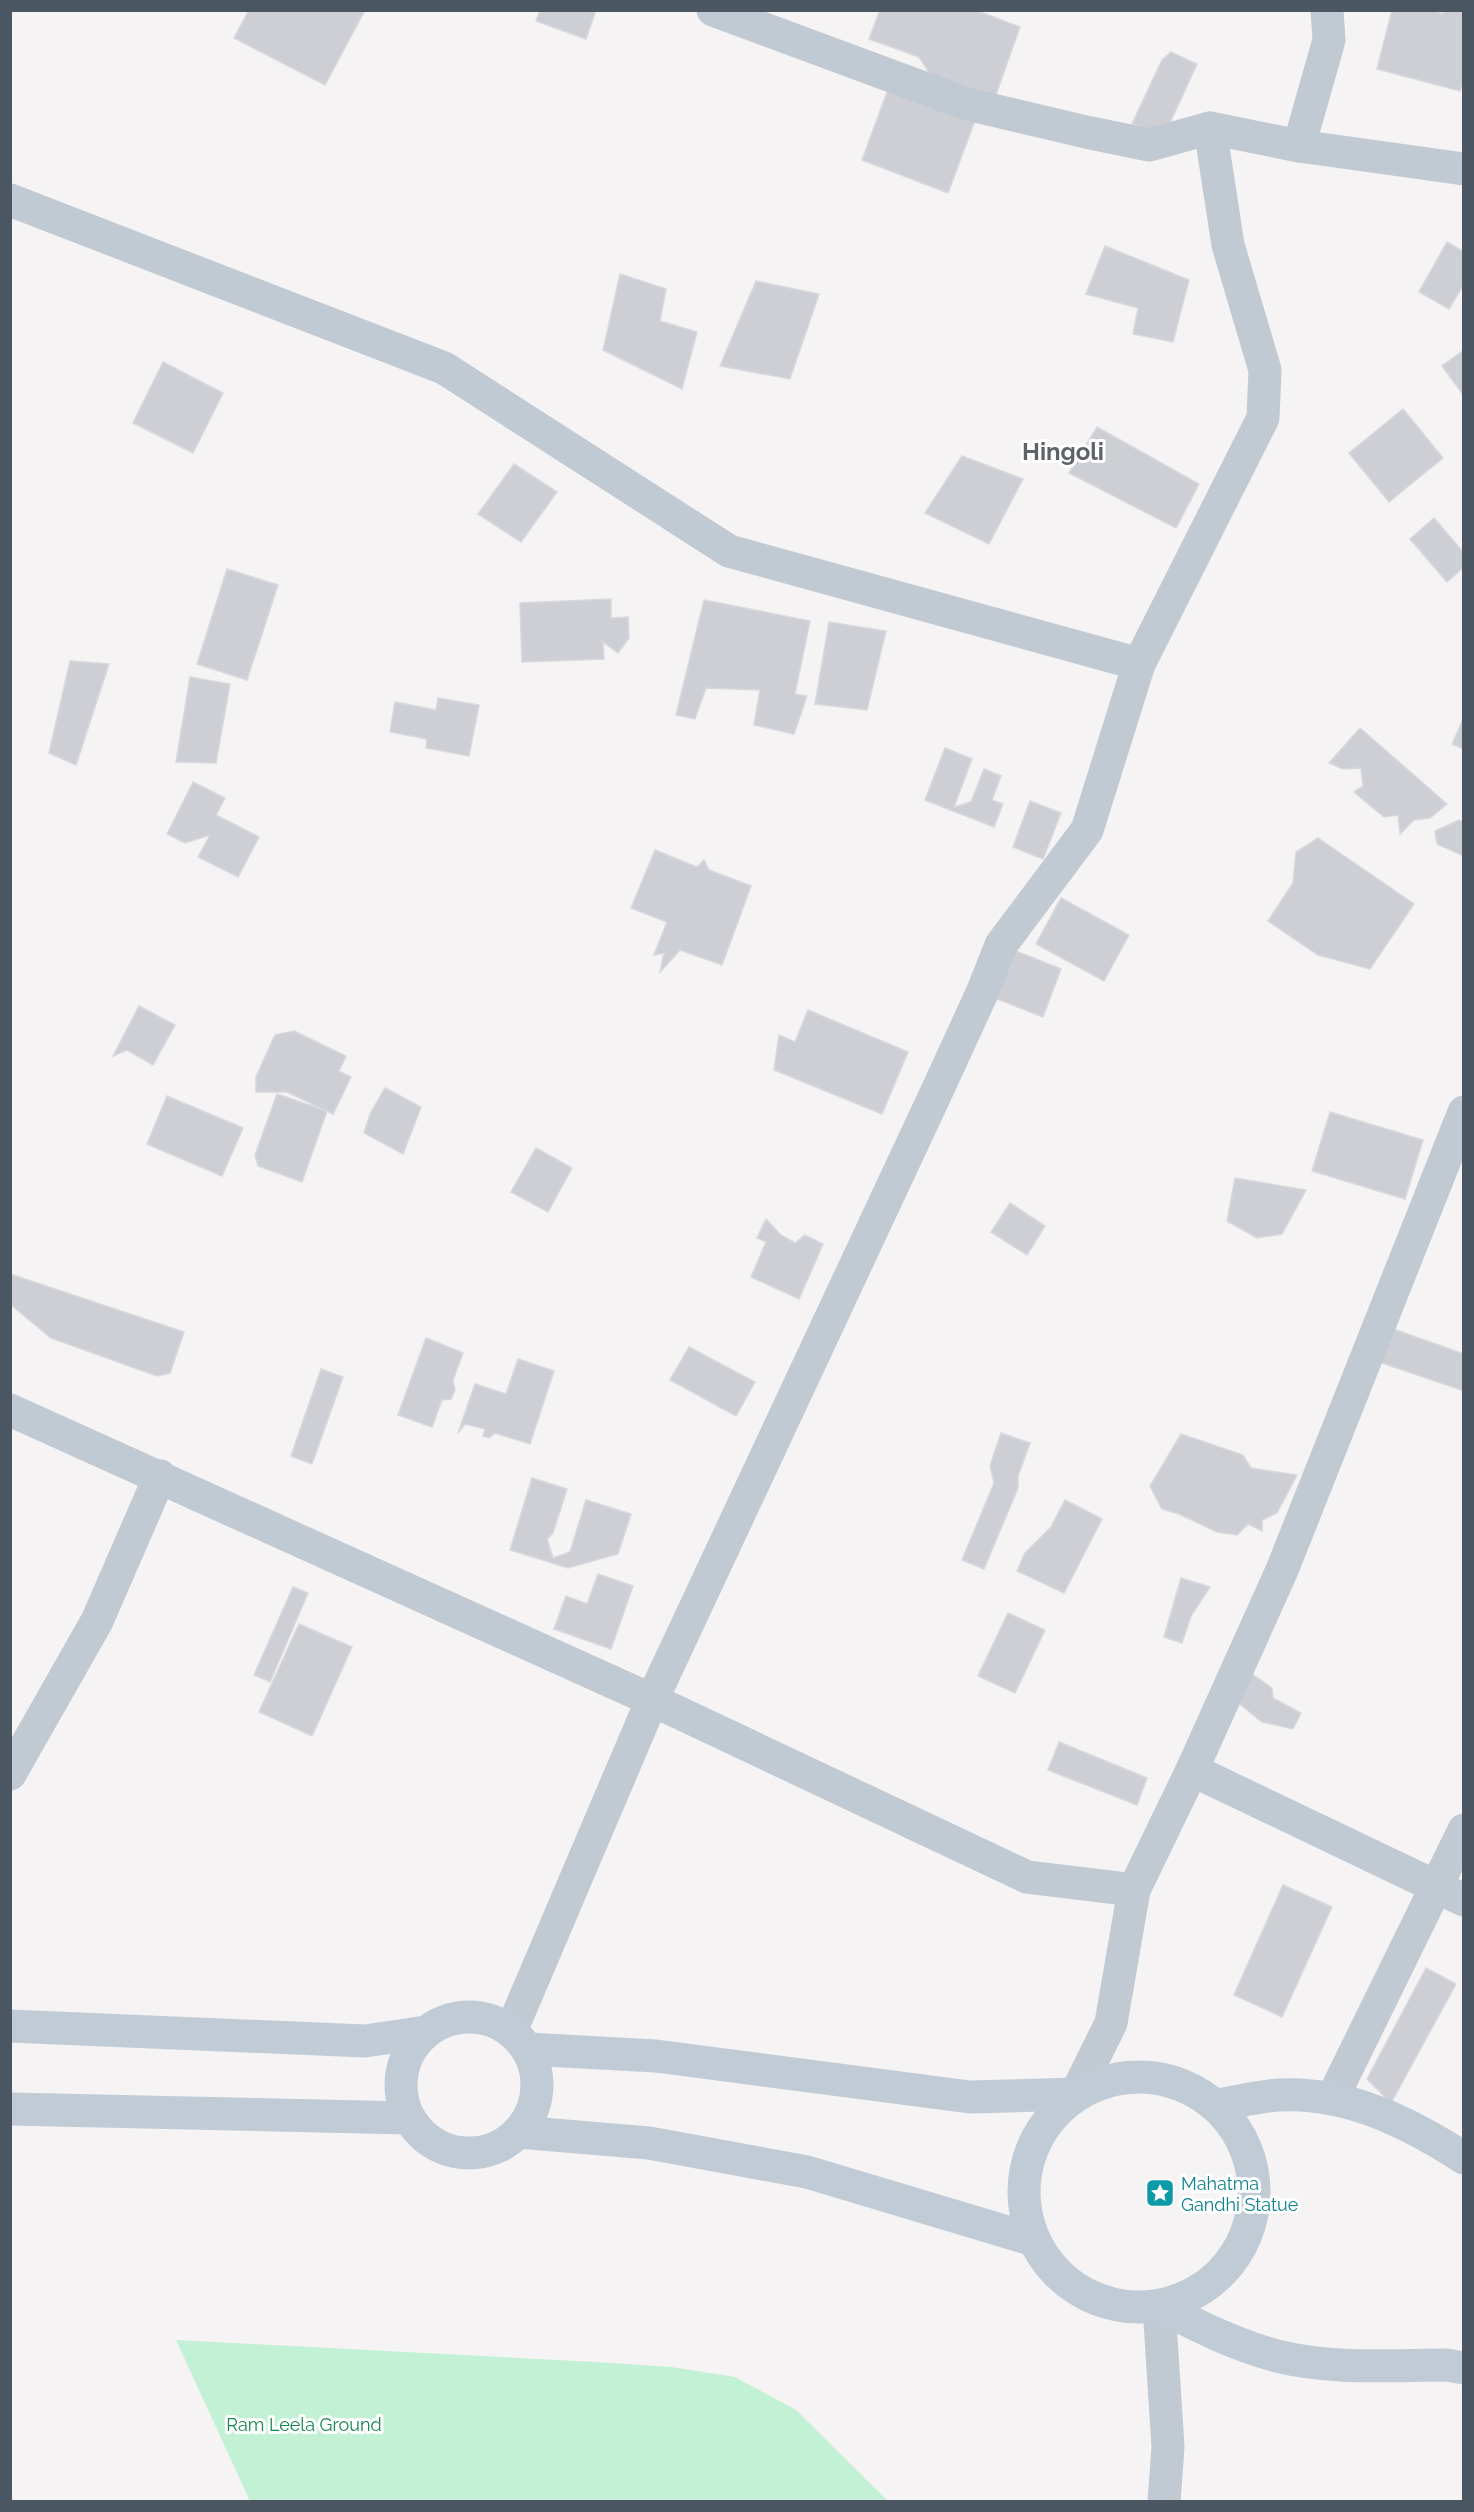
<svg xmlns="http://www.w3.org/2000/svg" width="1474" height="2512" viewBox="0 0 1474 2512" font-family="Raleway,sans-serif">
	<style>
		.green { fill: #c3f1d5 }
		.building { fill: #cdcfd5; stroke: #d7d9de; stroke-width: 1.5 }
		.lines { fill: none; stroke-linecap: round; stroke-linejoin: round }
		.street { stroke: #c1cad2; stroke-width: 33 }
		.secondary { stroke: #c1cbd6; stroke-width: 33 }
		.labels { text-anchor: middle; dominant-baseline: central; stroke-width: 6; stroke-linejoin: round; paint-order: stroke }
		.culture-label { font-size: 18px; fill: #0d838f; stroke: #fff; text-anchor: start }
		.park-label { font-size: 18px; fill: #17864f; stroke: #fff }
		.district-label { font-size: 24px; font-weight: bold; fill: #5f6368; stroke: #fff }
	</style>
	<rect width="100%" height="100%" fill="#f5f3f3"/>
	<!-- green -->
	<path class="green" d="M176 2340 596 2362 671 2367 735 2377 796 2410 888 2501H250Z"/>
	<!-- building -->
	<g class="building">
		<path d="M249 10H365L325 85 234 38Z"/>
		<path d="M540 10H596L586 39 536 21Z"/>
		<path d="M880 10H975L1020 27 993 103 936 83 919 57 869 39Z"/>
		<path d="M1392 10H1431L1443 14 1444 10H1464V79L1460 91 1377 69Z"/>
		<path d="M1171 52 1197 64 1163 138 1132 124 1162 60Z"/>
		<path d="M890 84 976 118 948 193 862 160Z"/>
		<path d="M1447 242 1464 252V284L1449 309 1419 292Z"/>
		<path d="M1105 246 1189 280 1173 342 1133 334 1138 308 1086 294Z"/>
		<path d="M620 274 666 289 660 321 697 332 682 389 603 350Z"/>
		<path d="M756 281 819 294 790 379 720 366Z"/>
		<path d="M1464 350V396L1442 366Z"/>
		<path d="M163 362 223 393 193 453 133 423Z"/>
		<path d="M1403 409 1443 458 1389 502 1349 453Z"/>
		<path d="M1097 427 1199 484 1176 528 1069 473Z"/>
		<path d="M962 456 1023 479 989 544 925 513Z"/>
		<path d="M514 464 557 492 521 542 478 514Z"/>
		<path d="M1434 518 1464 553V567L1447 582 1410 539Z"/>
		<path d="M227 569 278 585 247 680 197 664Z"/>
		<path d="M611 599V618L628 617 629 638 618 653 603 642 604 659 522 662 520 603Z"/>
		<path d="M704 600 810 621 795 694 807 696 794 734 754 725 760 690 706 688 695 719 676 715Z"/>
		<path d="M829 622 886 631 867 710 815 704Z"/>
		<path d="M70 661 109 664 76 765 49 753Z"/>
		<path d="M190 677 230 684 216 763 176 762Z"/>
		<path d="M438 698 479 705 469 756 426 748 427 739 390 732 395 702 436 710Z"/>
		<path d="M1464 717V749L1452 744Z"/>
		<path d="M1360 728 1447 804 1430 818 1414 820 1400 834 1398 815 1384 817 1354 792 1363 786 1361 768 1343 769 1329 763Z"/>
		<path d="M945 748 972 759 954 807 971 802 984 769 1001 776 992 800 1003 804 994 827 925 800Z"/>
		<path d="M193 782 225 798 216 815 259 837 238 877 198 857 210 835 185 843 167 834Z"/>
		<path d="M1030 801 1061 813 1043 859 1013 847Z"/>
		<path d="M1459 820 1464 822V856L1437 844 1435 831Z"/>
		<path d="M1318 838 1414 904 1370 969 1318 955 1268 921 1293 883 1296 852Z"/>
		<path d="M655 850 697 867 704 860 709 870 751 886 722 965 680 950 660 972 664 953 654 955 667 922 631 908Z"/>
		<path d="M1061 898 1129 935 1104 981 1036 944Z"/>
		<path d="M1001 945 1061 969 1043 1017 982 993Z"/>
		<path d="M139 1006 175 1025 153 1065 127 1050 113 1056Z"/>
		<path d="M808 1010 908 1052 882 1114 774 1070 779 1035 795 1042Z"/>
		<path d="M294 1031 346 1056 339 1071 351 1077 333 1114 287 1092H256V1077L275 1035Z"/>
		<path d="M385 1088 421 1107 403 1154 364 1133 370 1114Z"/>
		<path d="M277 1094 327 1111 302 1182 258 1166 255 1155Z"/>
		<path d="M167 1096 243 1128 222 1176 147 1144Z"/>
		<path d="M1330 1112 1423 1140 1405 1199 1312 1171Z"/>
		<path d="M536 1148 572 1168 548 1212 511 1192Z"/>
		<path d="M1235 1178 1306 1190 1282 1234 1257 1238 1227 1221Z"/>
		<path d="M1010 1203 1045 1226 1027 1255 991 1232Z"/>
		<path d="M766 1219 781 1235 795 1243 805 1235 823 1244 799 1299 751 1277 766 1242 757 1238Z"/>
		<path d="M10 1274 184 1332 170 1373 157 1376 51 1338 10 1304Z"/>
		<path d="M1368 1320 1464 1354V1391L1356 1354Z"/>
		<path d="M426 1338 463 1353 453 1380 455 1390 451 1399 442 1400 432 1427 398 1415Z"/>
		<path d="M689 1347 755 1382 736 1416 670 1380Z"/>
		<path d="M518 1359 554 1371 530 1444 495 1433 489 1438 483 1436 485 1429 465 1424 458 1433 475 1384 506 1394Z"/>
		<path d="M321 1369 343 1377 312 1464 291 1456Z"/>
		<path d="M1001 1433 1030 1443 1018 1476V1488L984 1569 962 1560 994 1483 990 1466Z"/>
		<path d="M1181 1434 1243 1455 1251 1468 1297 1475 1277 1513 1262 1520V1531L1248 1524 1237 1535 1217 1532 1179 1514 1162 1509 1150 1486Z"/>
		<path d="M532 1478 567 1489 553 1533 547 1539 553 1558 570 1552 586 1500 631 1514 618 1554 568 1568 510 1550Z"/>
		<path d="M1065 1500 1102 1519 1064 1593 1017 1571 1025 1553 1051 1527Z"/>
		<path d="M598 1574 633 1586 611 1649 554 1629 566 1596 587 1604Z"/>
		<path d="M1181 1578 1210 1587 1191 1616 1182 1643 1164 1637Z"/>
		<path d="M293 1587 308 1593 270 1682 254 1675Z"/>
		<path d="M1008 1613 1045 1630 1015 1693 978 1676Z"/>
		<path d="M299 1624 352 1647 312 1736 259 1712Z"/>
		<path d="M1245 1669 1272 1688 1273 1698 1301 1713 1293 1729 1262 1722 1236 1701Z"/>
		<path d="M1059 1742 1147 1778 1137 1805 1048 1770Z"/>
		<path d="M1283 1885 1332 1907 1282 2017 1234 1995Z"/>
		<path d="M1426 1968 1456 1984 1391 2103 1367 2079Z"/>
	</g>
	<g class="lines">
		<!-- street -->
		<g class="street">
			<path d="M713 10 967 104 1086 132 1149 145 1210 128 1299 146 1464 169"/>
			<path d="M1299 146 1329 40 1327 10"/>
			<path d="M10 200 444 368 729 551 1139 664"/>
			<path d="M10 1410 652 1700 1027 1877 1134 1890"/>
			<path d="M1192 1770 1464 1900"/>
			<path d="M10 1774 97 1621 160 1476"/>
			<path d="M511 2031 652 1700 937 1091 982 993 1001 945 1087 830 1139 664 1263 418 1265 370 1228 245 1210 128"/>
			<path d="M1076 2094 1111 2023 1134 1890 1192 1770 1282 1570 1464 1112"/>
			<path d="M1333 2097 1464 1830"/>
			<path d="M1159 2306 1168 2447 1164 2502"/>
		</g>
		<!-- secondary -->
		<g class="secondary">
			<circle cx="469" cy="2085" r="68"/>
			<path d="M10 2026 365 2041 426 2032"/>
			<path d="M527 2049 656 2056 970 2097 1076 2094"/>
			<circle cx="1139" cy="2192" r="115"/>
			<path d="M1217 2105C1237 2102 1259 2096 1280 2095 1348 2092 1408 2122 1464 2158"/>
			<path d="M10 2109 409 2118"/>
			<path d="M518 2132 649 2143 807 2172 1034 2240"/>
			<path d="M1159 2306C1198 2326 1235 2345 1277 2356 1332 2370 1391 2365 1447 2365L1464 2368"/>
		</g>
	</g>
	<!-- icons -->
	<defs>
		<g id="sight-square" transform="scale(1.5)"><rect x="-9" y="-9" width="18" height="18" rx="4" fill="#0f9aa8" stroke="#fff"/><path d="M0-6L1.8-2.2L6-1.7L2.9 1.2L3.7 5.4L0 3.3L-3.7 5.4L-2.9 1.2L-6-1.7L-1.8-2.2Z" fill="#fff"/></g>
	</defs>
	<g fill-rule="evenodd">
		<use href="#sight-square" x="1160" y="2193"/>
	</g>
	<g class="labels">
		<!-- culture labels -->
		<g class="culture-label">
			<text x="1181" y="2183">Mahatma<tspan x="1181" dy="21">Gandhi Statue</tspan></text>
		</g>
		<!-- park labels -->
		<g class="park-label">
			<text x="304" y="2424">Ram Leela Ground</text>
		</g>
		<!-- district labels -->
		<g class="district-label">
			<text x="1063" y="451">Hingoli</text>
		</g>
	</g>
	<!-- border -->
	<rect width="1474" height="2512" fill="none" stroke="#4a5661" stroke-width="24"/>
</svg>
